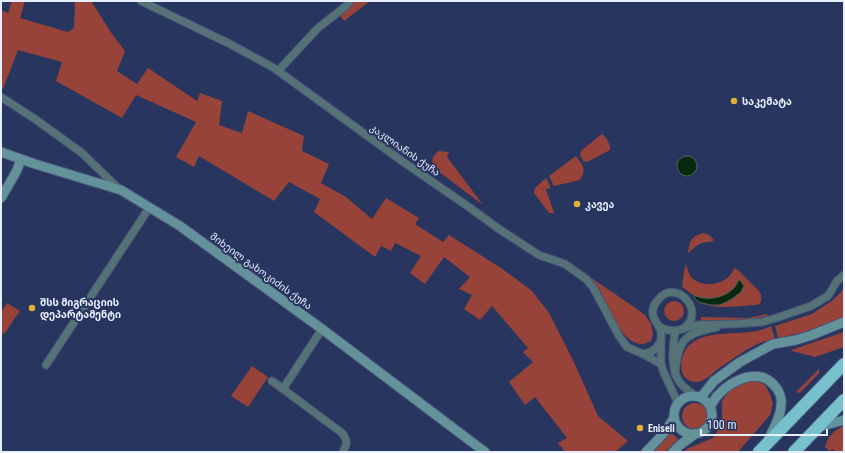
<svg xmlns="http://www.w3.org/2000/svg" width="845" height="453" viewBox="0 0 845 453" font-family="'Roboto Condensed','Noto Sans Georgian',sans-serif">
	<style>
		.green { fill: #974339 }
		.water { fill: #082910; stroke: #4b6457 }
		.lines { fill: none; stroke-linecap: round; stroke-linejoin: round }
		.street-casing { stroke: #475378; stroke-width: 9 }
		.secondary-casing { stroke: #475378; stroke-width: 11 }
		.highway-casing { stroke: #475378; stroke-width: 14 }
		.street { stroke: #557277; stroke-width: 7 }
		.secondary { stroke: #64929a; stroke-width: 9 }
		.highway { stroke: #77c1cd; stroke-width: 12 }
		.poi-dot { fill: #ddb133; stroke: #28355f; stroke-width: 1.5 }
		.labels { text-anchor: middle; dominant-baseline: central; stroke-width: 4; stroke-linejoin: round; paint-order: stroke }
		.poi-label { font-size: 10px; font-weight: bold; fill: #e7eefe; stroke: #28355f; text-anchor: start }
		.street-label { font-size: 10px; fill: #e7eefe; stroke: #28355f }
	</style>
	<rect width="100%" height="100%" fill="#28355f"/>
	<!-- green -->
	<g class="green">
		<path d="M12 1H25L20 18 68 32 74 28 75 1H91L112 34 125 51 117 71 137 84 148 68 197 101 200 93 222 101 219 125 242 133 248 111 304 136 302 151 329 164 321 183 346 197 372 219 386 198 419 218 415 224 443 242 449 235 504 270 532 291 549 313 573 360 598 416 628 441 615 452H565L558 443 567 438 535 397 525 405 509 382 533 362 523 352 528 348 492 306 480 320 464 309 472 295 459 289 470 277 444 257 425 284 410 273 421 256 395 243 391 251 381 246 375 257 314 212 320 199 289 182 274 201 199 156 194 167 176 157 196 122 136 95 122 118 56 81 62 62 18 50 3 89 1 88V10L8 13Z"/>
		<path d="M354 1H370L344 21 339 14 350 7Z"/>
		<path d="M602 134C606 137 611 145 610 150L587 162 583 161 580 154 582 150Z"/>
		<path d="M439 151 449 152 447 157 483 205 434 168C431 160 432 156 439 151Z"/>
		<path d="M576 156C583 166 587 168 580 180L554 186 549 176Z"/>
		<path d="M546 178 551 188 546 189 554 213H549L534 193 535 188Z"/>
		<path d="M704 233 709 235 714 240C709 243 713 241 707 242 699 243 694 247 689 253L688 252C690 241 691 236 704 233Z"/>
		<path d="M686 264C688 270 689 277 695 280 707 289 730 283 734 268L738 270 759 291 761 295V302L759 304 756 305C736 306 716 310 698 302L711 305 741 292 739 279C735 295 712 302 697 297 692 295 687 290 682 287L684 271Z"/>
		<path d="M587 275 634 307 645 315 651 324 653 334 651 341C648 342 645 344 642 344 619 343 609 305 599 289 596 284 591 279 587 275Z"/>
		<path d="M844 289V317C822 326 801 334 778 338L775 326 812 314 833 300Z"/>
		<circle cx="674" cy="311" r="10"/>
		<path d="M7 303 20 311 4 334 1 332V312Z"/>
		<path d="M767 314V316L749 320 701 321V317L748 318Z"/>
		<path d="M771 326 775 339C770 340 765 341 760 343 745 349 732 360 718 369 713 373 707 379 701 381 694 384 685 380 683 374 680 367 681 359 684 353 696 328 734 336 757 331 762 330 767 328 771 326Z"/>
		<path d="M844 332V347L815 357 792 351 791 350Z"/>
		<path d="M252 366 268 377 248 407 231 396Z"/>
		<path d="M819 369V373L800 393 796 392Z"/>
		<path d="M754 381 760 382 765 385 769 392 773 403 770 415 738 452H682L691 447 713 438 718 430 722 421V401L729 391 745 382Z"/>
		<circle cx="695" cy="416" r="13"/>
		<path d="M844 426V452H836L832 449 830 451 825 447C828 436 834 430 844 426Z"/>
		<path d="M670 432 678 439 665 452H654Z"/>
	</g>
	<!-- water -->
	<g class="water">
		<circle cx="687" cy="166" r="10"/>
		<path d="M739 279 744 286 741 292 732 299 720 305H711L698 302 695 298 694 295C709 303 734 296 739 279Z"/>
	</g>
	<g class="lines">
		<!-- street casing -->
		<g class="street-casing">
			<g id="street">
				<path d="M141 1 230 44 274 68 402 161 466 205 499 229 539 255 565 264 586 279 593 287 619 336 627 347 643 354 661 364"/>
				<path d="M278 71 318 28 346 6 350 1"/>
				<path d="M1 97 35 119 82 153 119 189"/>
				<path d="M660 327C668 331 676 333 684 328 707 311 675 277 658 300 654 304 652 309 653 315 654 321 659 325 661 331V364L664 373 678 403"/>
				<path d="M322 329 283 389 342 433C348 441 347 444 343 452"/>
				<path d="M683 329 696 325 734 324 762 322 776 318 811 306 828 296 837 281 844 275"/>
				<path d="M675 331C673 348 669 371 682 385 685 388 690 392 694 395"/>
				<path d="M643 354C652 353 656 349 661 341"/>
				<path d="M46 365 149 208"/>
				<path d="M675 374C678 339 684 334 717 327"/>
				<path d="M272 381 283 389"/>
			</g>
		</g>
		<!-- secondary casing -->
		<g class="secondary-casing">
			<g id="secondary">
				<path d="M1 152 35 164 121 190 180 226 322 329 485 452"/>
				<path d="M1 198 16 172 21 160"/>
				<circle cx="693" cy="415" r="19"/>
				<path d="M701 397 714 381 740 362 773 344 796 340 812 335 844 322"/>
				<path d="M711 405C713 402 715 398 718 395 732 380 758 367 774 385 779 390 782 398 781 405 781 417 773 429 768 440"/>
				<path d="M819 427 829 424 844 420"/>
				<path d="M646 452 664 433 674 418"/>
				<path d="M673 452 680 445 695 434"/>
			</g>
		</g>
		<!-- highway casing -->
		<g class="highway-casing">
			<g id="highway">
				<path d="M759 452 844 364"/>
				<path d="M794 452 844 400"/>
			</g>
		</g>
		<!-- street -->
		<use href="#street" class="street"/>
		<!-- secondary -->
		<use href="#secondary" class="secondary"/>
		<!-- highway -->
		<use href="#highway" class="highway"/>
	</g>
	<!-- markers -->
	<g class="poi-dot">
		<circle cx="734" cy="101" r="4"/>
		<circle cx="577" cy="204" r="4"/>
		<circle cx="32" cy="308" r="4"/>
		<circle cx="640" cy="428" r="4"/>
	</g>
	<g class="labels">
		<!-- poi labels -->
		<g class="poi-label">
			<text x="742" y="101">საკემატა</text>
			<text x="585" y="204">კავეა</text>
			<text x="40" y="302">შსს მიგრაციის<tspan x="40" dy="12">დეპარტამენტი</tspan></text>
			<text x="648" y="428">Eniseli</text>
		</g>
		<!-- street labels -->
		<g class="street-label">
			<text transform="translate(405 150) rotate(35)">კაკლიანის ქუჩა</text>
			<text transform="translate(261 271) rotate(36)">მიხეილ გახოკიძის ქუჩა</text>
		</g>
	</g>
	<!-- border -->
	<rect width="845" height="453" fill="none" stroke="#e7eefe" stroke-width="4"/>
	<!-- scale -->
	<path d="M701 429v6h126v-6" fill="none" stroke="#e7eefe" stroke-width="2"/>
	<text x="707" y="429" font-size="12" fill="#e7eefe" stroke="#28355f" stroke-width="3" paint-order="stroke">100 m</text>
</svg>
